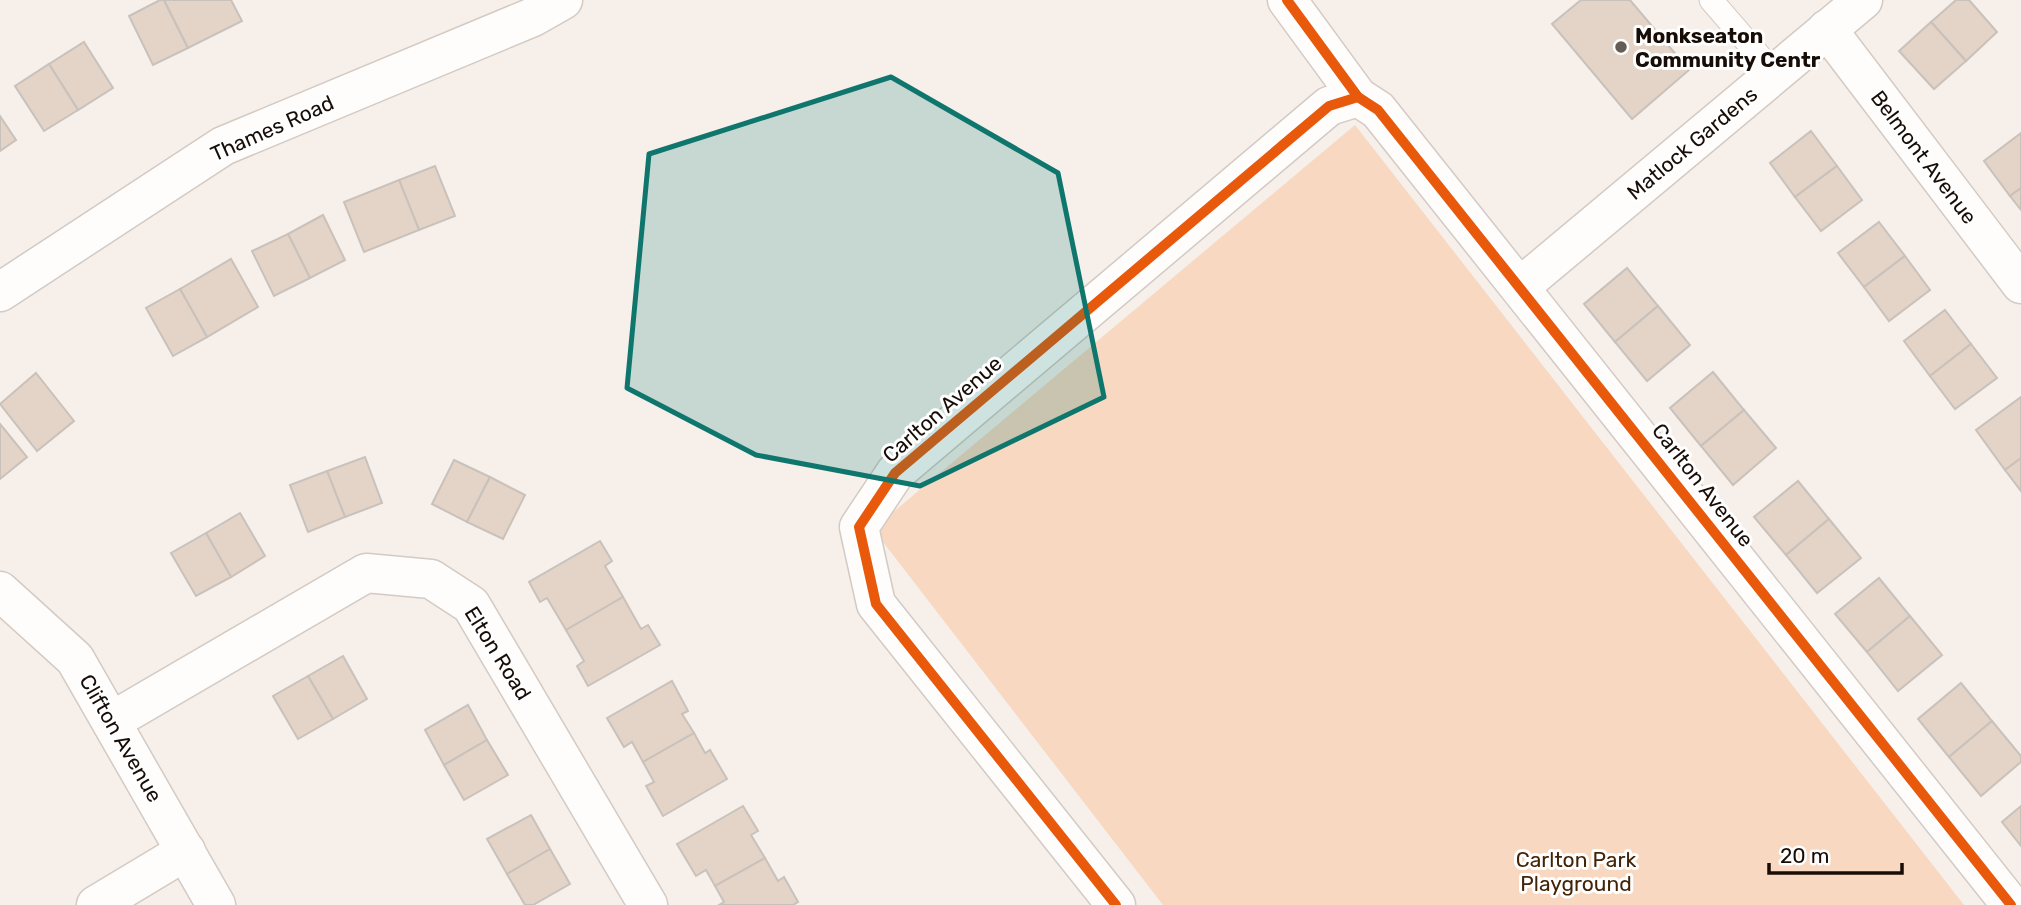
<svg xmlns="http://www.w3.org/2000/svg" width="2021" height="905" viewBox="0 0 2021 905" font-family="Rubik,sans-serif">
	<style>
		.green { fill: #f8d8c0 }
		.building { fill: #e3d4c7; stroke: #c9c1bb; stroke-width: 2 }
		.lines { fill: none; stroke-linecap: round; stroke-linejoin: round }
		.lane-casing { stroke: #d3cac3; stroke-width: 25 }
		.street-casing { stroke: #d3cac3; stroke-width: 41 }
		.secondary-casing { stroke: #d3cac3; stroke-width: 41 }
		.lane { stroke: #fefdfc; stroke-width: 23 }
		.street { stroke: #fefdfc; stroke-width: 38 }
		.secondary { stroke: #fefdfc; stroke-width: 38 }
		.cycleway-casing { stroke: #fefefe; stroke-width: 15 }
		.cycleway { stroke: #e8590c; stroke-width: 10 }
		.marked { fill: #0f766e; fill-opacity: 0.2; stroke: #0f766e; stroke-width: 5; stroke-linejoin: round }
		.poi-dot { fill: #655c56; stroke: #fefefe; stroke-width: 2.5 }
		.labels { text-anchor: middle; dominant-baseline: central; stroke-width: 6; stroke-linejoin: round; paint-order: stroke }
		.poi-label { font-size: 21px; font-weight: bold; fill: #170d06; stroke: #fefefe; text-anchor: start }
		.street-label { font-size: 21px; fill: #170d06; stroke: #fefefe }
		.park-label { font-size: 21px; fill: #422305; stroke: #fefefe }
	</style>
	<rect width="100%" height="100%" fill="#f6efea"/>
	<!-- green -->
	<path class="green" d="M1355 125 1964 905H1163L873 529Z"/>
	<!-- building -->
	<g class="building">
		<path d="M160 0H164L188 48 153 65 129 16Z"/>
		<path d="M164 0H231L242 21 188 48Z"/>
		<path d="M1581 0H1630L1689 70 1632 119 1552 24Z"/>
		<path d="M1956 0H1969L1997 32 1966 61 1931 22Z"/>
		<path d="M1931 22 1966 61 1934 89 1899 51Z"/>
		<path d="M84 42 113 88 78 110 49 64Z"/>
		<path d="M49 64 78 110 44 131 15 86Z"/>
		<path d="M0 116 16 140 0 151Z"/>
		<path d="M1811 131 1837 166 1795 197 1770 163Z"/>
		<path d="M2021 133V188L2010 196 1984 161Z"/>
		<path d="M435 166 455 216 419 230 399 180Z"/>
		<path d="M1837 166 1862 200 1821 231 1795 197Z"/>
		<path d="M399 180 419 230 364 252 344 202Z"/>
		<path d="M2021 188V210L2010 196Z"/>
		<path d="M323 215 345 260 310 278 288 234Z"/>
		<path d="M1879 222 1905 256 1864 287 1838 253Z"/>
		<path d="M288 234 310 278 274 296 252 251Z"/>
		<path d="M1905 256 1930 290 1889 321 1864 287Z"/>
		<path d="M231 259 258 307 207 337 180 289Z"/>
		<path d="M1627 268 1658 306 1615 342 1584 304Z"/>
		<path d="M180 289 207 337 173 356 146 308Z"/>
		<path d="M1658 306 1690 345 1647 381 1615 342Z"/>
		<path d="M1945 310 1971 344 1930 376 1904 341Z"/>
		<path d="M1971 344 1997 378 1955 409 1930 376Z"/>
		<path d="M1713 372 1744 410 1701 446 1670 408Z"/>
		<path d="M36 373 74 421 37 451 0 404Z"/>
		<path d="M2021 397V458L2005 470 1976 430Z"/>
		<path d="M1744 410 1776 448 1733 485 1701 446Z"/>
		<path d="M0 424 27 457 0 479Z"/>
		<path d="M365 457 382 503 345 517 327 471Z"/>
		<path d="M2021 458V491L2005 470Z"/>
		<path d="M454 460 490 477 467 522 432 504Z"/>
		<path d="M327 471 345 517 308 532 290 485Z"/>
		<path d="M490 477 525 495 503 539 467 522Z"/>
		<path d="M1798 481 1829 519 1786 555 1754 517Z"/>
		<path d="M240 513 265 556 231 577 206 533Z"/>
		<path d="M1829 519 1861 558 1817 593 1786 555Z"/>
		<path d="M206 533 231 577 196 596 171 553Z"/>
		<path d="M600 541 612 561 605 566 623 597 566 630 547 598 540 602 529 582Z"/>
		<path d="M1879 578 1910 616 1867 652 1835 614Z"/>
		<path d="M623 597 641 629 648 625 660 645 588 686 577 666 584 661 566 630Z"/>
		<path d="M1910 616 1942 655 1898 691 1867 652Z"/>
		<path d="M343 656 367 699 333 719 308 676Z"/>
		<path d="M308 676 333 719 298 739 273 696Z"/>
		<path d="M672 681 688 711 682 714 694 733 643 762 632 742 624 747 607 718Z"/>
		<path d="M1961 683 1992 721 1949 757 1918 719Z"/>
		<path d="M468 705 487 740 444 765 425 730Z"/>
		<path d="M1992 721 2021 756V762L1981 796 1949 757Z"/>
		<path d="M694 733 705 753 710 750 727 779 663 816 646 786 654 782 643 762Z"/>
		<path d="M487 740 508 775 464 800 444 765Z"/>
		<path d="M743 806 758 831 751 835 765 858 715 886 706 870 696 876 677 844Z"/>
		<path d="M2021 806V846L2002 822Z"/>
		<path d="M531 815 550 849 507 874 487 839Z"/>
		<path d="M550 849 570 884 533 905H525L507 874Z"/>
		<path d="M765 858 778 881 784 877 798 902 793 905H719L724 902 715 886Z"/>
	</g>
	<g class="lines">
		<!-- lane casing -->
		<g class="lane-casing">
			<path id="lane" d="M1711 0 1775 74"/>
		</g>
		<!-- street casing -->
		<g class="street-casing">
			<g id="street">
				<path d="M1287 0 1358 97 1378 110 2011 905"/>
				<path d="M1827 29 2021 284"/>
				<path d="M1521 286 1863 0"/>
				<path d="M0 591 75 659 216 905"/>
				<path d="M112 721 366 573 431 579 471 605 648 905"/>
				<path d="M96 905 186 851"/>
				<path d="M1116 905 876 604 859 527 895 473 1329 106 1358 97"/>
			</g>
		</g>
		<!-- secondary casing -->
		<g class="secondary-casing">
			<path id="secondary" d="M0 292 223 146 533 17 563 0"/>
		</g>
		<!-- lane -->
		<use href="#lane" class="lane"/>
		<!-- street -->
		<use href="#street" class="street"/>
		<!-- secondary -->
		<use href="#secondary" class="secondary"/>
		<!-- cycleway casing -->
		<g class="cycleway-casing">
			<g id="cycleway">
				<path d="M1287 0 1358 97 1378 110 2011 905"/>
				<path d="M1116 905 876 604 859 527 895 473 1329 106 1358 97"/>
			</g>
		</g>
		<!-- cycleway -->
		<use href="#cycleway" class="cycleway"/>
	</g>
	<!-- marked area -->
	<path class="marked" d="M891 77 1058 173 1104 397 920 486 756 455 627 388 649 154Z"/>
	<!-- markers -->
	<circle class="poi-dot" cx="1621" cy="47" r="7"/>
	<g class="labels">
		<!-- poi labels -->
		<g class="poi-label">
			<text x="1635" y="35">Monkseaton<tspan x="1635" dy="24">Community Centr</tspan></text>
		</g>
		<!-- street labels -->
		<g class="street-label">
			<text transform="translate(272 128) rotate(-24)">Thames Road</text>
			<text transform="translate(1692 143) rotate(-40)">Matlock Gardens</text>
			<text transform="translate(1924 157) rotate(53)">Belmont Avenue</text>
			<text transform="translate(942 409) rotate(-41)">Carlton Avenue</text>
			<text transform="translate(1703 485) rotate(52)">Carlton Avenue</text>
			<text transform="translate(498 653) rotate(58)">Elton Road</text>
			<text transform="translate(121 738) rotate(60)">Clifton Avenue</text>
		</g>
		<!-- park labels -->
		<g class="park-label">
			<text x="1576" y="859">Carlton Park<tspan x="1576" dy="24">Playground</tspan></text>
		</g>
	</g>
	<!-- scale -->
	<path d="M1769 863v10h133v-10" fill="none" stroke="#170d06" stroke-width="3.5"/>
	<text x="1780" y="863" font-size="21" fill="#170d06" stroke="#fefefe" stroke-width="5" paint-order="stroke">20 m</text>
</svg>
